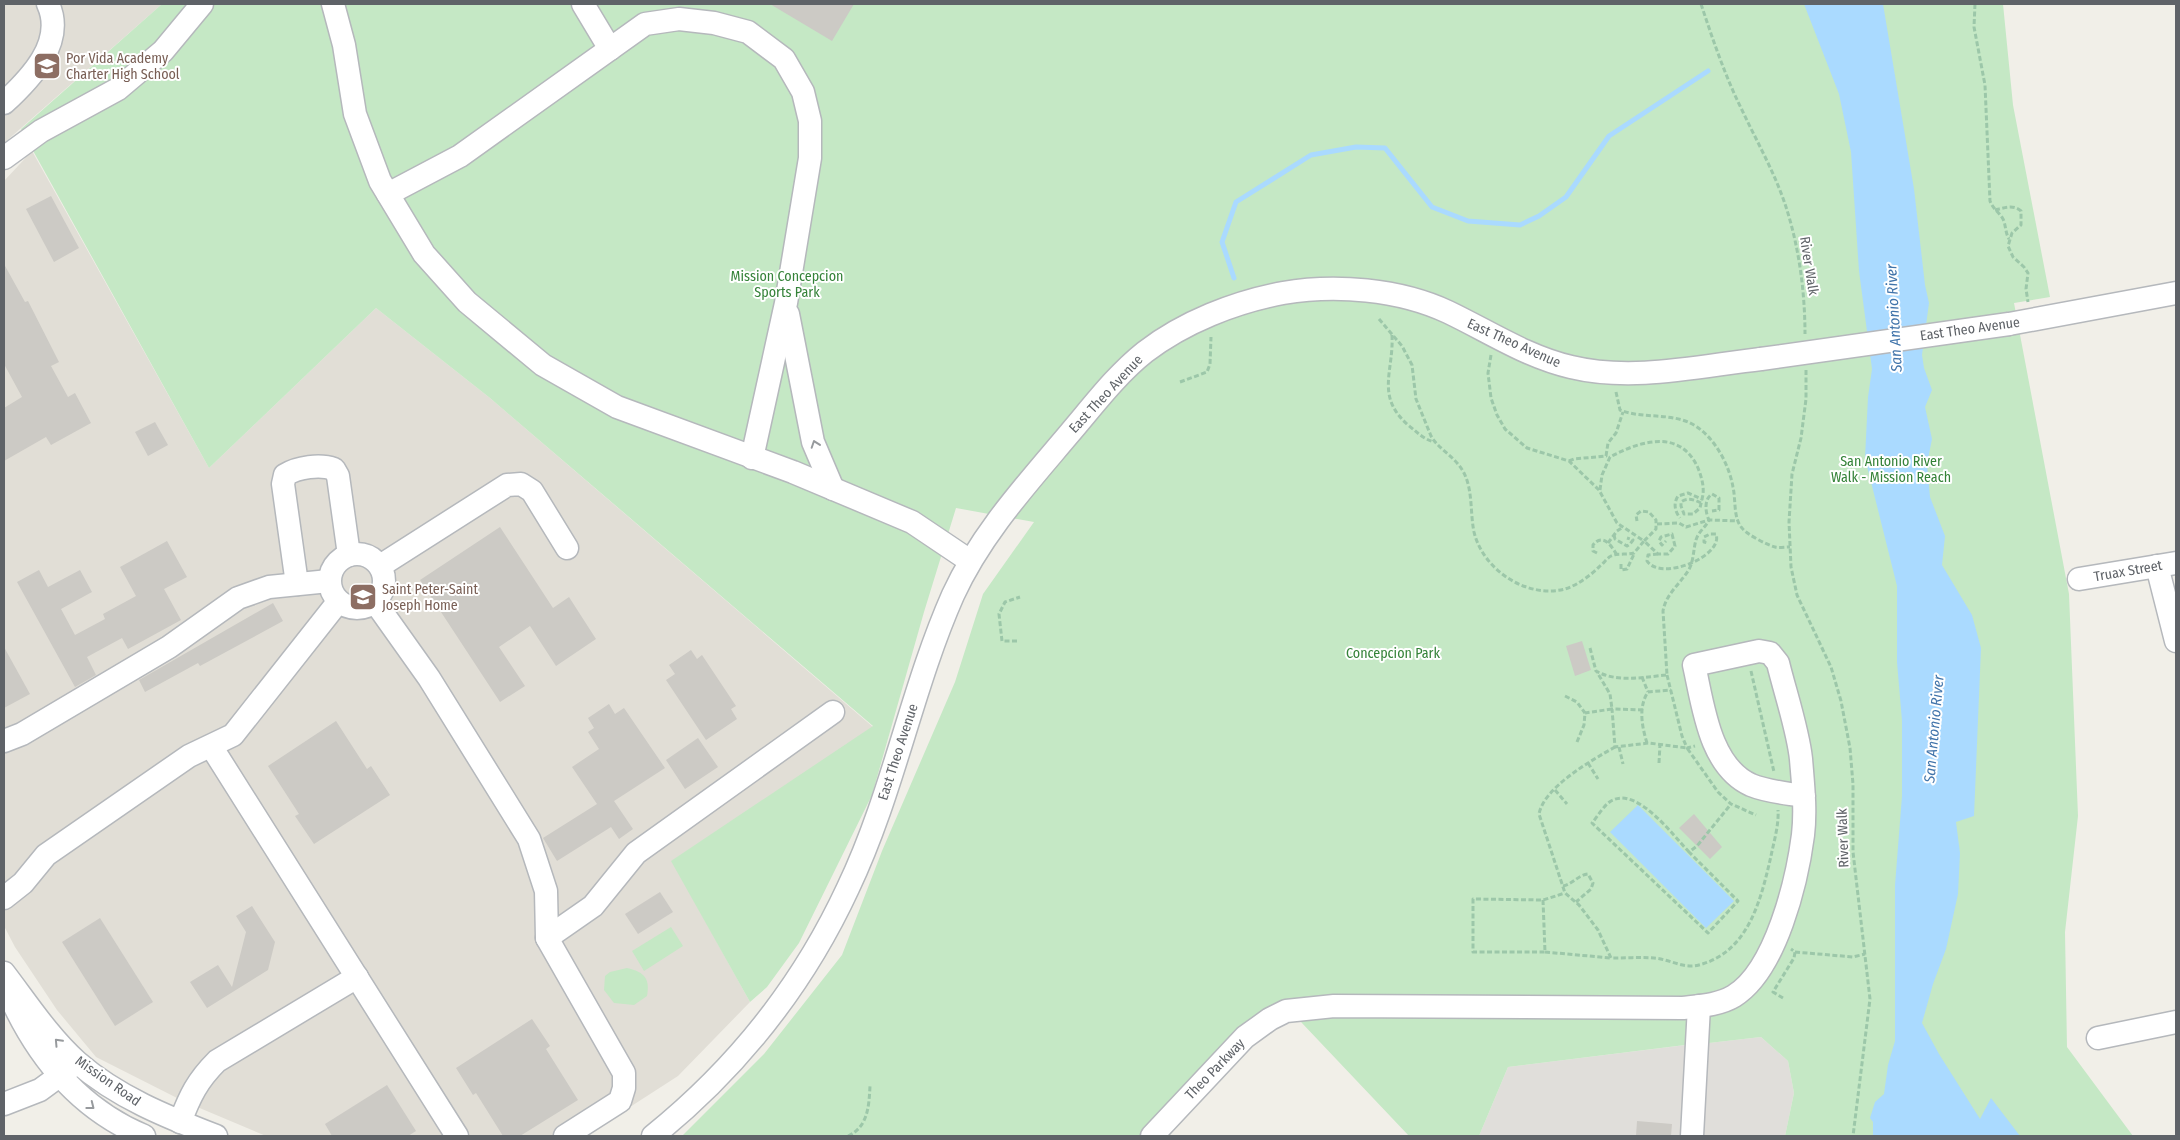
<svg xmlns="http://www.w3.org/2000/svg" width="2180" height="1140" viewBox="0 0 2180 1140" font-family="'Fira Sans Condensed',sans-serif">
	<style>
		.industrial { fill: #e0deda }
		.education { fill: #e1ded6 }
		.green { fill: #c5e8c5 }
		.water { fill: #aadaff }
		.lines { fill: none; stroke-linecap: round; stroke-linejoin: round }
		.stream { stroke: #aadaff; stroke-width: 5 }
		.building { fill: #cccac5 }
		.minor-casing { stroke: #b5b8bc; stroke-width: 25 }
		.path { stroke: #9cc7a9; stroke-width: 3; stroke-dasharray: 5 2.5; stroke-linecap: butt }
		.minor { stroke: #fff; stroke-width: 22 }
		.minor-bridge-casing { stroke: #b5b8bc; stroke-width: 25; stroke-linecap: butt }
		.minor-bridge { stroke: #fff; stroke-width: 22 }
		.oneway { stroke: #979a9d }
		.labels { text-anchor: middle; dominant-baseline: central; stroke-width: 4; stroke-linejoin: round; paint-order: stroke }
		.education-label { font-size: 14px; fill: #785e54; stroke: #fff; text-anchor: start }
		.street-label { font-size: 14px; fill: #5f6368; stroke: #fff }
		.park-label { font-size: 14px; fill: #348238; stroke: #fff }
		.water-label { font-size: 15px; font-style: italic; fill: #4174aa; stroke: #fff }
	</style>
	<rect width="100%" height="100%" fill="#f1efe8"/>
	<!-- industrial -->
	<path class="industrial" d="M1761 1037 1788 1061 1794 1093 1785 1136H1479L1508 1067 1686 1045 1706 1073 1709 1043Z"/>
	<!-- education -->
	<g class="education">
		<path d="M4 4H162L4 143Z"/>
		<path d="M32 151 209 468 376 308 490 398 873 727 672 861 750 1002 678 1076 585 1136H266L183 1101 96 1057 57 1010 15 947 4 926V181Z"/>
	</g>
	<!-- green -->
	<g class="green">
		<path d="M162 4H2003L2013 105 2050 297 2014 303 2069 594 2078 816 2065 932 2067 1047 2133 1136H1785L1794 1093 1788 1061 1761 1037 1709 1043 1706 1073 1686 1072 1685 1045 1508 1067 1479 1136H1409L1301 1022 1265 1010 1232 1039 1139 1136H682L764 1054 842 955 882 851 955 682 983 594 1034 522 956 508 924 612 872 795 799 943 767 987 750 1002 671 861 873 726 490 398 376 308 209 468 21 129Z"/>
		<path d="M671 927 683 946 644 971 632 951Z"/>
		<path d="M627 968C645 972 650 979 647 996L634 1005 614 1003 604 990 605 976 610 972Z"/>
	</g>
	<!-- water -->
	<g class="water">
		<path d="M1804 4H1883L1914 189 1925 285 1929 303 1922 355 1924 368 1932 390 1925 407 1932 439 1927 464 1930 497 1945 536 1942 565 1972 615 1981 648 1974 816 1956 822 1960 853 1958 894 1946 949 1933 984 1922 1023 1939 1054 1980 1119 1991 1098 2020 1136H1873V1122L1870 1118 1875 1102 1884 1094 1888 1065 1895 1041V885L1902 796V721L1897 662V586L1865 458 1868 397 1872 369 1859 271 1851 152 1839 94Z"/>
		<path d="M1638 805 1734 901 1706 928 1610 832Z"/>
	</g>
	<g class="lines">
		<!-- stream -->
		<path class="stream" d="M1234 278 1222 242 1236 202 1311 155 1356 147 1385 148 1432 207 1468 221 1520 225 1539 216 1566 197 1609 136 1708 71"/>
	</g>
	<!-- building -->
	<g class="building">
		<path d="M770 4H854L832 41Z"/>
		<path d="M51 196 79 248 54 262 26 209Z"/>
		<path d="M4 264 25 302 28 301 59 362 51 366 68 397 75 393 91 423 51 445 46 437 4 461V408L22 397 4 364Z"/>
		<path d="M155 422 168 445 148 456 135 432Z"/>
		<path d="M500 527 553 608 569 597 596 639 556 666 530 626 499 647 525 686 500 702 420 580Z"/>
		<path d="M167 541 187 577 164 589 181 620 128 649 122 638 87 657 96 675 75 687 17 582 39 570 48 587 80 570 92 592 61 609 75 635 105 619 103 614 136 596 120 567Z"/>
		<path d="M273 603 283 621 200 666 198 663 145 692 139 680Z"/>
		<path d="M1582 641 1591 670 1575 676 1566 646Z"/>
		<path d="M4 647 30 694 4 708Z"/>
		<path d="M691 650 697 659 702 655 736 706 731 709 737 719 706 740 666 680 675 674 669 665Z"/>
		<path d="M609 704 615 714 624 708 665 768 614 801 633 829 619 839 611 827 557 861 543 838 597 804 572 767 599 749 588 732 594 728 588 718Z"/>
		<path d="M336 721 367 769 371 766 390 795 314 844 295 816 299 814 268 766Z"/>
		<path d="M698 738 718 767 685 789 666 760Z"/>
		<path d="M1694 814 1722 847 1710 859 1679 828Z"/>
		<path d="M660 892 673 912 638 934 625 914Z"/>
		<path d="M252 906 275 942 268 970 207 1008 190 982 218 965 232 987 246 932 236 916Z"/>
		<path d="M100 918 153 1002 115 1026 62 942Z"/>
		<path d="M532 1019 550 1046 546 1049 578 1100 520 1136H503L476 1093 473 1095 456 1068Z"/>
		<path d="M387 1085 416 1131 408 1136H332L325 1124Z"/>
		<path d="M1637 1121 1672 1124 1671 1136H1636Z"/>
	</g>
	<g class="lines">
		<!-- minor casing -->
		<g class="minor-casing">
			<g id="minor">
				<path d="M333 4 344 45 355 114 380 181 424 254 467 302 543 365 617 407 793 472 912 522 970 561"/>
				<path d="M583 4 610 49"/>
				<path d="M4 103C29 80 66 43 48 4"/>
				<path d="M4 158 41 131 118 89 163 51 202 4"/>
				<path d="M388 194 460 156 645 24 679 19 714 23 748 32 784 59 803 92 810 121V158L786 303 752 458"/>
				<path d="M788 314 813 442 833 489"/>
				<path d="M2009 324 2176 293"/>
				<circle cx="357" cy="581" r="27"/>
				<path d="M380 566 507 485 521 484 532 491 567 548"/>
				<path d="M2157 566 2176 641"/>
				<path d="M2079 579 2176 563"/>
				<path d="M297 584 283 484 285 475C298 467 320 464 334 469L338 476 349 555"/>
				<path d="M375 602 429 678 529 839 546 891 547 938 624 1073V1088L620 1101 565 1136"/>
				<path d="M4 741 22 734 169 647 238 598 269 587 329 581"/>
				<path d="M211 746 457 1136"/>
				<path d="M4 898 23 883 46 855 189 756 233 735 338 602"/>
				<path d="M547 938 593 906 636 853 833 712"/>
				<path d="M4 973C27 1003 49 1037 77 1062 117 1097 167 1117 216 1136"/>
				<path d="M9 994C37 1057 79 1109 144 1136"/>
				<path d="M2098 1038 2176 1022"/>
				<path d="M4 1104 40 1090 70 1068"/>
				<path d="M180 1122C190 1096 197 1081 217 1061L357 977"/>
				<path d="M653 1136C736 1069 803 985 848 888 893 794 911 690 953 595 981 534 1026 485 1069 434 1093 406 1116 375 1145 352 1184 322 1235 302 1283 293 1335 284 1399 289 1448 312 1488 331 1527 357 1571 367 1633 382 1699 366 1761 359"/>
				<path d="M1152 1136 1245 1037 1270 1019 1286 1011 1334 1006 1683 1008C1700 1006 1719 1005 1734 996 1776 970 1797 881 1803 835 1806 810 1803 784 1801 759 1798 730 1785 692 1778 663L1770 653 1759 651 1694 665C1703 704 1709 766 1751 785 1768 792 1786 793 1804 796"/>
				<path d="M1692 1136 1699 1006"/>
			</g>
		</g>
		<!-- path -->
		<g class="path">
			<path d="M1701 4C1713 40 1725 76 1742 110 1757 142 1775 173 1786 207 1799 247 1805 292 1805 334"/>
			<path d="M1975 4 1974 27 1985 85 1990 201C1993 209 1999 212 2003 219 2006 225 2005 232 2009 239"/>
			<path d="M1995 210C2004 208 2013 204 2021 211V225L2012 233 2008 246 2013 257 2024 267 2028 273 2026 289 2028 302"/>
			<path d="M1379 319 1402 346 1412 365 1416 399 1431 436C1439 450 1456 457 1464 473 1473 491 1470 513 1474 532 1483 570 1527 599 1565 589 1578 585 1591 575 1600 566 1604 563 1607 558 1611 556 1617 553 1627 555 1634 553L1644 541 1658 554H1668L1675 546 1672 534 1661 537 1659 541 1662 545 1666 541"/>
			<path d="M1392 335C1394 371 1375 396 1408 425 1417 432 1423 439 1434 442"/>
			<path d="M1491 355 1488 373 1491 398 1497 415 1505 429 1527 448 1569 461 1599 490 1617 523 1644 541 1656 529V520L1649 512 1641 511 1636 515 1637 521"/>
			<path d="M1806 370V399L1801 438 1792 474 1789 522 1791 567 1797 595 1831 667 1841 701 1850 748 1853 784V852L1870 999 1853 1136"/>
			<path d="M1180 382 1207 372 1210 364 1211 337"/>
			<path d="M1616 392 1620 410C1644 420 1674 411 1697 427 1716 440 1729 465 1733 487 1736 500 1733 518 1742 528 1746 534 1767 545 1775 547 1779 548 1785 547 1790 547"/>
			<path d="M1569 461 1574 459 1606 456 1608 443 1616 433 1623 412"/>
			<path d="M1600 490 1602 475 1610 457C1640 441 1680 428 1698 468 1702 478 1705 489 1702 499L1688 493 1678 496C1673 504 1675 511 1680 518"/>
			<path d="M1701 503C1695 500 1688 497 1681 502V506L1684 514H1693L1700 508 1702 499"/>
			<path d="M1657 524 1679 523 1686 527 1709 520 1739 521"/>
			<path d="M1614 535 1615 539 1627 546 1630 544 1633 540 1627 538"/>
			<path d="M1608 543 1617 531 1623 527"/>
			<path d="M1597 553 1593 551V545C1603 533 1611 545 1617 555"/>
			<path d="M1658 554 1648 555 1647 561C1661 582 1724 556 1716 534H1710L1704 537V542L1708 543"/>
			<path d="M1621 564V570L1627 569 1634 554"/>
			<path d="M1017 641H1002L999 614 1005 602 1020 597"/>
			<path d="M1590 648 1596 671C1617 683 1644 677 1667 675L1663 611C1666 594 1679 585 1688 571 1694 562 1693 550 1696 540 1698 532 1705 528 1709 520 1705 512 1704 499 1712 494L1719 498V510L1712 511"/>
			<path d="M1751 671 1774 772"/>
			<path d="M1667 675 1682 736 1687 748 1695 746"/>
			<path d="M1642 677 1648 692"/>
			<path d="M1565 696 1577 702 1585 713"/>
			<path d="M1643 710 1612 709 1615 747 1649 743 1687 748 1718 792 1731 804 1756 815"/>
			<path d="M1577 742 1584 725 1585 713 1612 709 1610 694 1597 672"/>
			<path d="M1647 743C1642 727 1638 707 1648 692L1671 690"/>
			<path d="M1615 747C1592 760 1544 787 1539 814L1565 893 1579 905 1598 930 1611 958C1625 958 1640 957 1654 958 1669 959 1683 969 1699 965 1749 952 1761 899 1771 856 1774 841 1779 825 1778 810"/>
			<path d="M1619 747 1623 764"/>
			<path d="M1588 763 1598 779"/>
			<path d="M1659 763 1660 744"/>
			<path d="M1555 790 1567 804"/>
			<path d="M1689 852C1673 835 1638 788 1613 800 1605 803 1598 816 1592 823L1708 933 1738 901 1689 852 1697 846 1731 804"/>
			<path d="M1563 886C1573 884 1578 875 1588 874L1593 883 1591 889 1576 902"/>
			<path d="M1543 900 1545 952H1473V899L1543 900 1565 893"/>
			<path d="M1545 952 1611 958"/>
			<path d="M1795 952 1853 957 1865 954"/>
			<path d="M1783 998 1773 992 1794 958 1795 952 1791 949"/>
			<path d="M848 1136C868 1127 869 1106 870 1086"/>
		</g>
		<!-- minor -->
		<use href="#minor" class="minor"/>
		<!-- minor-bridge casing -->
		<g class="minor-bridge-casing">
			<path id="minor-bridge" d="M1761 359 2009 324"/>
		</g>
		<!-- minor-bridge -->
		<use href="#minor-bridge" class="minor-bridge"/>
	</g>
	<!-- one-way arrows -->
	<defs><path id="oneway-chevron" d="M-2-3.5L2.5 0L-2 3.5" fill="none" stroke-width="1.6" stroke-linecap="round" stroke-linejoin="round" transform="scale(1.25)"/></defs>
	<g class="oneway">
		<use href="#oneway-chevron" transform="translate(815 444) rotate(-109)"/>
		<use href="#oneway-chevron" transform="translate(58 1042) rotate(-133)"/>
		<use href="#oneway-chevron" transform="translate(91 1106) rotate(38)"/>
	</g>
	<!-- icons -->
	<defs>
		<g id="school-square" transform="scale(1.4375)"><rect x="-9" y="-9" width="18" height="18" rx="4" fill="#8d6e63" stroke="#fff"/><path d="M0-5L7-2L0 1L-7-2ZM-4 1L0 2.5L4 1V4Q0 6-4 4Z" fill="#fff"/></g>
	</defs>
	<g fill-rule="evenodd">
		<use href="#school-square" x="47" y="66"/>
		<use href="#school-square" x="363" y="597"/>
	</g>
	<g class="labels">
		<!-- education labels -->
		<g class="education-label">
			<text x="66" y="58">Por Vida Academy<tspan x="66" dy="16">Charter High School</tspan></text>
			<text x="382" y="589">Saint Peter-Saint<tspan x="382" dy="16">Joseph Home</tspan></text>
		</g>
		<!-- street labels -->
		<g class="street-label">
			<text transform="translate(1809 266) rotate(81)">River Walk</text>
			<text transform="translate(1970 329) rotate(-8)">East Theo Avenue</text>
			<text transform="translate(1514 343) rotate(24)">East Theo Avenue</text>
			<text transform="translate(1106 394) rotate(-47)">East Theo Avenue</text>
			<text transform="translate(2128 571) rotate(-10)">Truax Street</text>
			<text transform="translate(898 752) rotate(-72)">East Theo Avenue</text>
			<text transform="translate(1843 838) rotate(-92)">River Walk</text>
			<text transform="translate(1215 1069) rotate(-46)">Theo Parkway</text>
			<text transform="translate(108 1081) rotate(35)">Mission Road</text>
		</g>
		<!-- park labels -->
		<g class="park-label">
			<text x="787" y="276">Mission Concepcion<tspan x="787" dy="16">Sports Park</tspan></text>
			<text x="1891" y="461">San Antonio River<tspan x="1891" dy="16">Walk - Mission Reach</tspan></text>
			<text x="1393" y="653">Concepcion Park</text>
		</g>
		<!-- water labels -->
		<g class="water-label">
			<text transform="translate(1894 318) rotate(-93)">San Antonio River</text>
			<text transform="translate(1934 729) rotate(-85)">San Antonio River</text>
		</g>
	</g>
	<!-- border -->
	<rect width="2180" height="1140" fill="none" stroke="#5f6368" stroke-width="10"/>
</svg>
